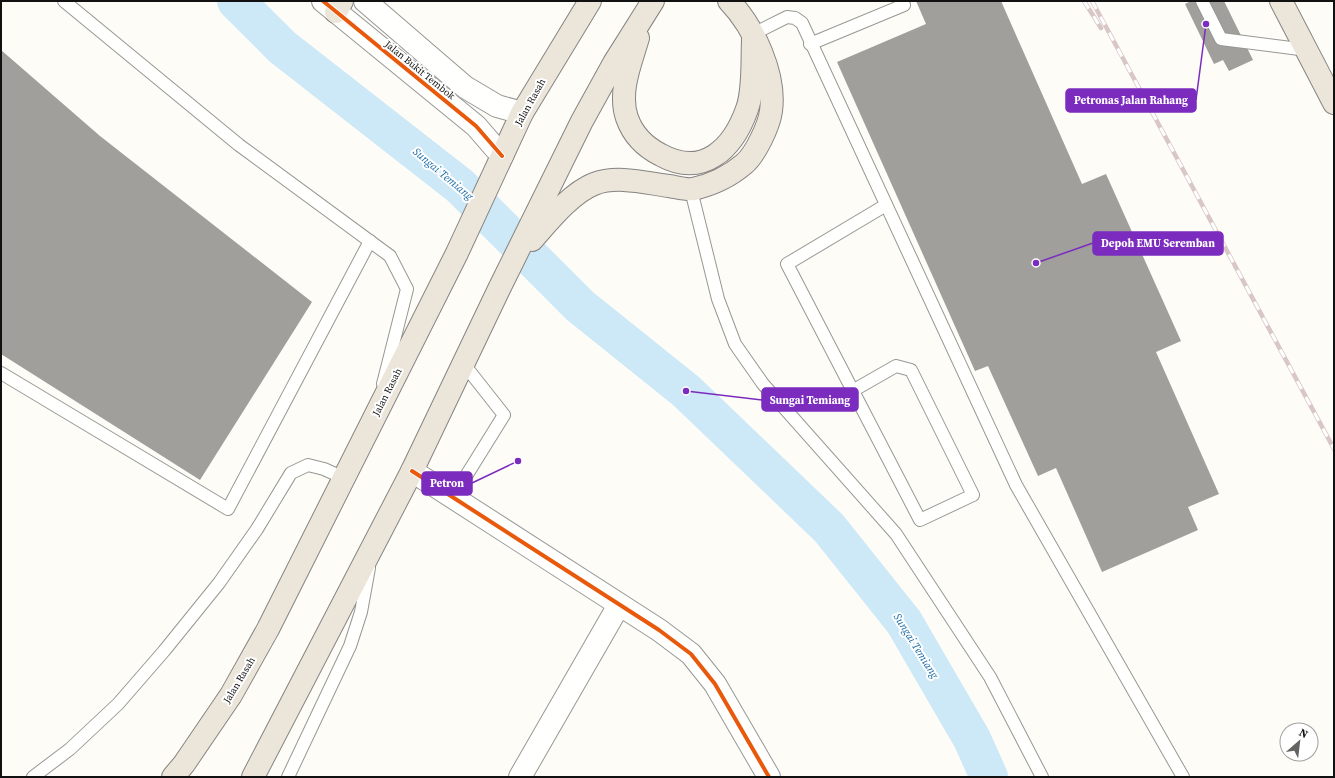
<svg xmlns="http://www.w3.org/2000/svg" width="1335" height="778" viewBox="0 0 1335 778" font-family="'Source Serif 4',serif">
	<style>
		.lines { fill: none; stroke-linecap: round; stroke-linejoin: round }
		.river { stroke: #cde8f7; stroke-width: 38 }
		.building { fill: #a19f9c }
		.service-casing { stroke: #979795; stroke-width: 14 }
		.minor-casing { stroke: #979795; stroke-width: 24 }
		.trunk-casing { stroke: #858482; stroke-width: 24 }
		.service { stroke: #fffffe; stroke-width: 12 }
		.minor { stroke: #fffffe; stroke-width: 22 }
		.trunk { stroke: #ece5da; stroke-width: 22 }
		.rail-casing { stroke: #d9c6c7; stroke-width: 4.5 }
		.rail { stroke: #fff; stroke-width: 3; stroke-dasharray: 9; stroke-linecap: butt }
		.cycleway-casing { stroke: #fff; stroke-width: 6 }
		.cycleway { stroke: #e8590c; stroke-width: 4 }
		.labels { text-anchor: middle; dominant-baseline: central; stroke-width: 4; stroke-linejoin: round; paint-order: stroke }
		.street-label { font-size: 10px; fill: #111; stroke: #fff }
		.water-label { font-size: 11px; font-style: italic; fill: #1768a6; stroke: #fff }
		.leader { fill: none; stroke: #7b2cbf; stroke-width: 1.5 }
		.callout-dot { fill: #7b2cbf; stroke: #fff; stroke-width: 1.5 }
		.callout { fill: #7b2cbf; stroke: #7b2cbf; stroke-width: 1.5 }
		.callout-label { font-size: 11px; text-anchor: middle; font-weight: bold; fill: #fff }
	</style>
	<rect width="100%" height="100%" fill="#fdfcf7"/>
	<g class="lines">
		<!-- river -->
		<path class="river" d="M236 1 282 47 460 186 580 306 686 391 829 528 904 622 972 739 989 777"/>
	</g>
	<!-- building -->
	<g class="building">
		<path d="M916 1H1001L1082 184 1106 174 1181 341 1156 352 1219 494 1188 507 1198 530 1102 572 1056 468 1038 476 988 366 975 371 837 62 926 24Z"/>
		<path d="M1191 1H1224L1253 60 1229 71 1223 60 1214 64 1185 4Z"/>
		<path d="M1 50 100 136 312 302 200 480 1 354Z"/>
	</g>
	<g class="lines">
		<!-- service casing -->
		<g class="service-casing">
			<g id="service">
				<path d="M64 1 239 145 390 256 407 289 383 384"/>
				<path d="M1202 1 1221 39 1307 50"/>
				<path d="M753 34 787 17 795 18 802 23 1016 485 1183 777"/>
				<path d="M810 44 904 5"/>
				<path d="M691 190 718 299 735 344 763 384 896 534 990 677 1042 777"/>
				<path d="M1 373 228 509 370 241"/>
				<path d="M854 390 896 366 911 370 973 495 920 520 787 264 886 205"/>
				<path d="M453 497 504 415 463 363"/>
				<path d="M33 777 70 749 118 704 164 651 219 583 257 529 291 473 308 465 324 469 344 478"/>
				<path d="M288 777 350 646 361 612 369 568"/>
			</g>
		</g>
		<!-- minor casing -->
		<g class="minor-casing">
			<g id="minor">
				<path d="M323 1 476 126 502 156"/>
				<path d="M365 1 465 87 497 106 522 113"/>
				<path d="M412 471 659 630 691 654 715 684 769 777"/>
				<path d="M520 777 619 605"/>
			</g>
		</g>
		<!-- trunk casing -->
		<g class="trunk-casing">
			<g id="trunk">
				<path d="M1281 1 1334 103"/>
				<path d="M336 12 342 1"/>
				<path d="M638 38C631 62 618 92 627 118 633 135 645 147 661 155 703 178 733 149 747 109 754 91 752 60 753 40"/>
				<path d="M532 240C548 222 571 193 594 184 617 175 646 183 669 186 676 187 686 190 693 189 711 185 730 176 744 164 755 155 769 126 771 111 776 75 754 27 729 1"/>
				<path d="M173 777 184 764 231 695 268 629 457 253 522 113 590 1"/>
				<path d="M253 777 412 471 499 289 582 121 614 63 653 1"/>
			</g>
		</g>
		<!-- service -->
		<use href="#service" class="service"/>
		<!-- minor -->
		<use href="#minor" class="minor"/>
		<!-- trunk -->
		<use href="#trunk" class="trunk"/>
		<!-- rail casing -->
		<g class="rail-casing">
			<g id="rail">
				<path d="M1084 1 1101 28"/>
				<path d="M1092 1 1334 449"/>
			</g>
		</g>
		<!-- rail -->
		<use href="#rail" class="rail"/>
		<!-- cycleway casing -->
		<g class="cycleway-casing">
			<g id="cycleway">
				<path d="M323 1 476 126 502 156"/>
				<path d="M412 471 659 630 691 654 715 684 769 777"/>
			</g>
		</g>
		<!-- cycleway -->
		<use href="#cycleway" class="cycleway"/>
	</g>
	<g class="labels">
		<!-- street labels -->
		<g class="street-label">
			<text transform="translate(420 70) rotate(39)">Jalan Bukit Tembok</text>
			<text transform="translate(530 102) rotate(-61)">Jalan Rasah</text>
			<text transform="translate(387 392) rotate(-63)">Jalan Rasah</text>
			<text transform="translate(239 680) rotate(-59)">Jalan Rasah</text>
		</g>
		<!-- water labels -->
		<g class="water-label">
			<text transform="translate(443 174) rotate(40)">Sungai Temiang</text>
			<text transform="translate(916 646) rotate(58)">Sungai Temiang</text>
		</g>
	</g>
	<!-- callouts -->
	<path class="leader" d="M1206 24L1196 100M1036 263L1093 243M686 391L762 400M518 461L472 483"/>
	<g class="callout-dot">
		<circle cx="1206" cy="24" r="4"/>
		<circle cx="1036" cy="263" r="4"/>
		<circle cx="686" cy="391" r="4"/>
		<circle cx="518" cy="461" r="4"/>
	</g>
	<g class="callout">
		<rect x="1066" y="89" width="130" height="23" rx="4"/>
		<rect x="1093" y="232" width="130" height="23" rx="4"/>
		<rect x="762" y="388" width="96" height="23" rx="4"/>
		<rect x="422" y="472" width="50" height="23" rx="4"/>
	</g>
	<g class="callout-label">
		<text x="1131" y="104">Petronas Jalan Rahang</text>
		<text x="1158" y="247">Depoh EMU Seremban</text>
		<text x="810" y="404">Sungai Temiang</text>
		<text x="447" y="487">Petron</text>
	</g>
	<!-- border -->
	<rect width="1335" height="778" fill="none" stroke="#111111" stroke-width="4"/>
	<!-- north arrow -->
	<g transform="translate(1299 742) rotate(28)"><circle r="19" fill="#ffffff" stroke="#a0a0a0"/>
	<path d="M0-3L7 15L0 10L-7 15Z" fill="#646362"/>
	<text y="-6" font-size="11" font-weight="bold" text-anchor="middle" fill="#111111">N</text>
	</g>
</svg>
